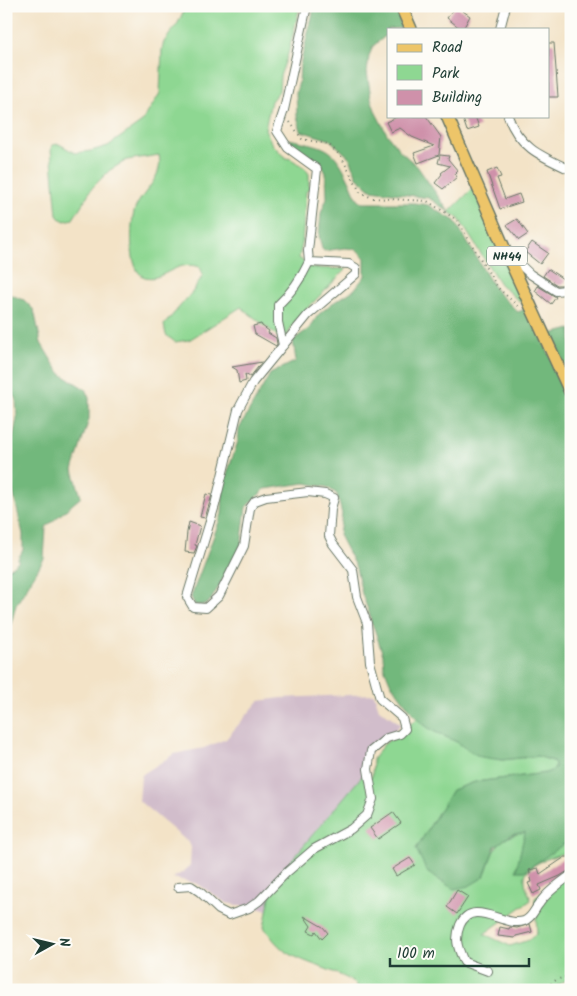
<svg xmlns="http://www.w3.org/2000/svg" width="577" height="996" viewBox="0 0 577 996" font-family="Kalam,sans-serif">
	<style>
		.industrial { fill: #d1bdcb }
		.green { fill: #8ed792; stroke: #568a63 }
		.forest { fill: #72b87c; stroke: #487a58 }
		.building { fill: #cf91aa }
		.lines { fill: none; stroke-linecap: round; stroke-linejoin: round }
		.minor-casing { stroke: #697767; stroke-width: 10 }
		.primary-casing { stroke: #697767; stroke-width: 14 }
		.path { stroke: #697767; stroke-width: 2; stroke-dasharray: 1 4; stroke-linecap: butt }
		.minor { stroke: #fff; stroke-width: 8 }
		.primary { stroke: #edc569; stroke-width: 11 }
		.labels { text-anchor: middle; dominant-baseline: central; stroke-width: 4; stroke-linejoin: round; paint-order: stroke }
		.shield { fill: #fdfcf7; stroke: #62766e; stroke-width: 1 }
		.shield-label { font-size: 12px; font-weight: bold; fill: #1f3d34 }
	</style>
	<rect width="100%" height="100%" fill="#fdfcf7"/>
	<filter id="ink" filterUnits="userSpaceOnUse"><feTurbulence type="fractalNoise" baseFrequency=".02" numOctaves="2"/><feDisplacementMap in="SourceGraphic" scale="10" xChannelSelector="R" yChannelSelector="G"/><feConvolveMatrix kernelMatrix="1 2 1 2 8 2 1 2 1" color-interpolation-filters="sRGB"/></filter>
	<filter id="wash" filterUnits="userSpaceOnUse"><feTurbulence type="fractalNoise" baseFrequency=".0096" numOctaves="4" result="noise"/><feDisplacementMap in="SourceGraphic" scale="20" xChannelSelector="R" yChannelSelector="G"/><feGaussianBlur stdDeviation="1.12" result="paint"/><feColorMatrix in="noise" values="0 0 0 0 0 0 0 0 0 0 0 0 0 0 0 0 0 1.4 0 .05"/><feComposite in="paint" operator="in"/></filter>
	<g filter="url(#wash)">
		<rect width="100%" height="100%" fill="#f3e3c7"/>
		<!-- industrial -->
		<path class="industrial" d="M374 694 379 709 401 724 393 732 369 745 362 776 273 882 267 910 226 903 198 884 173 878 183 872 190 865 191 847 189 843 139 801 141 777 143 774 174 754 204 748 226 739 259 701 281 698Z"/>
		<!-- green -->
		<g class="green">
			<path d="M186 6H300L288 54 280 76 279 91 271 101 265 129 272 144 286 158 291 159 305 168 309 174V188L306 192 302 244 299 258 313 268 346 269 297 319 281 345 279 337 241 307 189 340 175 342 166 335 164 325 194 290 203 275 200 267C175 259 164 282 145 277 128 273 130 222 135 209 143 190 164 178 159 155L127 160 110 170 92 188 73 219 65 221 59 218 57 215 51 149 52 145 59 144 75 153 91 151 108 146 142 122 160 93 162 49 164 42 178 23Z"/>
			<path d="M474 187 524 298 520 302 500 284 459 219 449 212Z"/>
			<path d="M417 719 431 730 457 742 471 752 502 760 537 756 553 761 555 765V769L546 773 475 782 452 790 416 849 484 877C494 850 494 838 526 832L516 870 571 839V852C560 853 527 864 525 876 524 885 528 892 531 900L484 934 510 946 529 940 537 933 535 898 571 872V979H568L551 990H362C344 970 307 966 285 951 277 945 270 936 264 927L273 882 362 776 372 777 373 759 383 745Z"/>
		</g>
		<!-- forest -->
		<g class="forest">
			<path d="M312 6H392L398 12 401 28 388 29V34L373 46 369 56 367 72 371 98 376 113 387 134 400 151 417 166 449 212 429 198 372 190 357 177 350 158 330 140 301 131 297 116 296 92 299 82 300 65 313 13Z"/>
			<path d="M289 139C324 147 333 145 349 180 354 190 354 195 362 203H414L428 205 455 221 496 291 518 312 528 308 571 402V839L525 871H516L525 832 511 835 495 846 484 877 469 886 454 889 428 873 416 849 452 790 475 782 546 773 555 769V765L553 761 537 756 502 760 481 757 471 752 457 742 431 730 417 719 390 682 384 667 383 655 374 628 371 623 370 615 362 594 356 568 339 535 342 514 337 494 327 487 305 483 265 489 246 507 241 547 211 600 205 605H195L191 597 222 514 223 486 238 441 239 429 270 374 296 361 293 340 310 328 318 315 331 304 354 290 365 276V258L356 249 345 248 324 251 322 249 319 236 321 213 327 198 326 173 321 163 299 151Z"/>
			<path d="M6 293 24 300 34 310 41 343 53 363 61 374 85 389 89 398V419L73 470 81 497 46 527 44 559 16 605 6 642V571L19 561 18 559 23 550V534L7 466 17 419 16 398 6 386Z"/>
			<path d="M571 329V383L551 334Z"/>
		</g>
		<g id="blocks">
			<!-- building -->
			<g class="building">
				<path d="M456 6 470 16 463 29H461L447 18Z"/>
				<path d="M548 43H554L558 97H548Z"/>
				<path d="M399 116H426L441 137 439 155 418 163 414 153 434 146 412 137 400 128 391 132 386 122Z"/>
				<path d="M462 116H475L479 127 467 131Z"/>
				<path d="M440 155 449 156 448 159 458 171 455 174 457 177 443 189 435 183 442 174 441 173 450 166 438 163Z"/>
				<path d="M497 168 501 177 497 178 505 199 519 194 522 202 500 209 487 172Z"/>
				<path d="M517 219 528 234 519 240 507 225Z"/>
				<path d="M532 242 548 253 540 264 525 252Z"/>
				<path d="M548 269 566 281 562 285H557L543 276Z"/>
				<path d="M538 286 556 297 551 304 535 291Z"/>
				<path d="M261 324 262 326 269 331 268 333 276 338 277 344 276 346 255 334 253 326Z"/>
				<path d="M262 362 250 377 245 374 246 381 239 383 237 370 232 367Z"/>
				<path d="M206 494 212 495 205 518 200 517Z"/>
				<path d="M189 522 200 526 195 545 197 546 194 553 185 552 187 532Z"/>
				<path d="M393 812 401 823 378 839 370 828Z"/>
				<path d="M565 857H571V869L560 876 539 885 541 890 533 894 528 883 532 882 529 870 538 868 540 874Z"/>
				<path d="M410 858 415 865 396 876 392 869Z"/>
				<path d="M457 890 468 897 457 914 447 907Z"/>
				<path d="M304 916 323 927 328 933 322 939 316 931 314 934 308 931 311 926Z"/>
				<path d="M530 924 532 932 516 936 515 938 498 936 500 927 509 929 510 927 517 928Z"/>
			</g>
		</g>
	</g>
	<g filter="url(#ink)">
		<use href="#blocks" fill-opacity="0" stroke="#697767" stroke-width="1"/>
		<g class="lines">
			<!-- minor casing -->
			<g class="minor-casing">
				<g id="minor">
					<path d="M500 29 506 6"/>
					<path d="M508 116C519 148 543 157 571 170"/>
					<path d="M509 254 530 274 556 291 565 290 571 284"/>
					<path d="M283 345 278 322V305C292 292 301 279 309 262"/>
					<path d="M178 887 191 886 200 892 219 910 229 915 249 908 259 901 286 873 314 849 351 829 367 815 373 799 368 769 371 751 387 738 400 734 405 729 402 718 380 699 370 662 367 623 357 597 353 570 333 544 329 536 331 509 334 498 325 494 308 492 266 497 255 501 250 508 244 546 219 596 206 608 193 607 187 597 215 505 238 410 253 382 308 315 356 274V268L349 264 309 262 308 251 317 169 288 148 277 131 284 110 307 6"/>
					<path d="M488 971 464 962C458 948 454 940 460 925 473 897 504 928 524 921 532 918 534 910 539 904 546 893 560 883 571 875"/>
				</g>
			</g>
			<!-- primary casing -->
			<g class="primary-casing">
				<g id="primary">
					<path d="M401 6 411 29"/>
					<path d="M447 116 505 250 571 394"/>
				</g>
			</g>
			<!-- path -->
			<g class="path">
				<path d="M290 122 302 139 328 144 341 156 360 192 372 198 427 201 457 220 498 288 519 307"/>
				<path d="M543 990 556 980 571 975"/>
			</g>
			<!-- minor -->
			<use href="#minor" class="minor"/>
			<!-- primary -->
			<use href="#primary" class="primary"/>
		</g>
	</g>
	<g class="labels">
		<!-- shield labels -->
		<rect class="shield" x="487" y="246.5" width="40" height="19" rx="4"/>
		<g class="shield-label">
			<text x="507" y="256">NH44</text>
		</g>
	</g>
	<!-- margin -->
	<rect width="577" height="996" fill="none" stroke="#fdfcf7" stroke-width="25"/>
	<!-- legend -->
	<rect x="387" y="28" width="162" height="90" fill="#fdfcf7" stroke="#a4b0a9"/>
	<rect x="397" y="44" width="25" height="8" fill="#edc569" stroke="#a4b0a9"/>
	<text x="432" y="52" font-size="15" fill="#1f3d34">Road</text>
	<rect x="397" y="65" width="25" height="15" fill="#8ed792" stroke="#a4b0a9"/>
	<text x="432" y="78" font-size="15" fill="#1f3d34">Park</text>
	<rect x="397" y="90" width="25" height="15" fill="#cf91aa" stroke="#a4b0a9"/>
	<text x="432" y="102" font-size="15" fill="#1f3d34">Building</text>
	<!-- north arrow -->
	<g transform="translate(52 944) rotate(82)" stroke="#fdfcf7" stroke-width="4" paint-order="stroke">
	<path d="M0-4L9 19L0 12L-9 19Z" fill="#1f3d34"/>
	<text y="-8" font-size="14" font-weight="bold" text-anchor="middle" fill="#1f3d34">N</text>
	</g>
	<!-- scale -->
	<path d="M390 958v8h139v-8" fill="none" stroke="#1f3d34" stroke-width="2.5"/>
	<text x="397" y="958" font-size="15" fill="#1f3d34" stroke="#fdfcf7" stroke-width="4" paint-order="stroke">100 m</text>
</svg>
